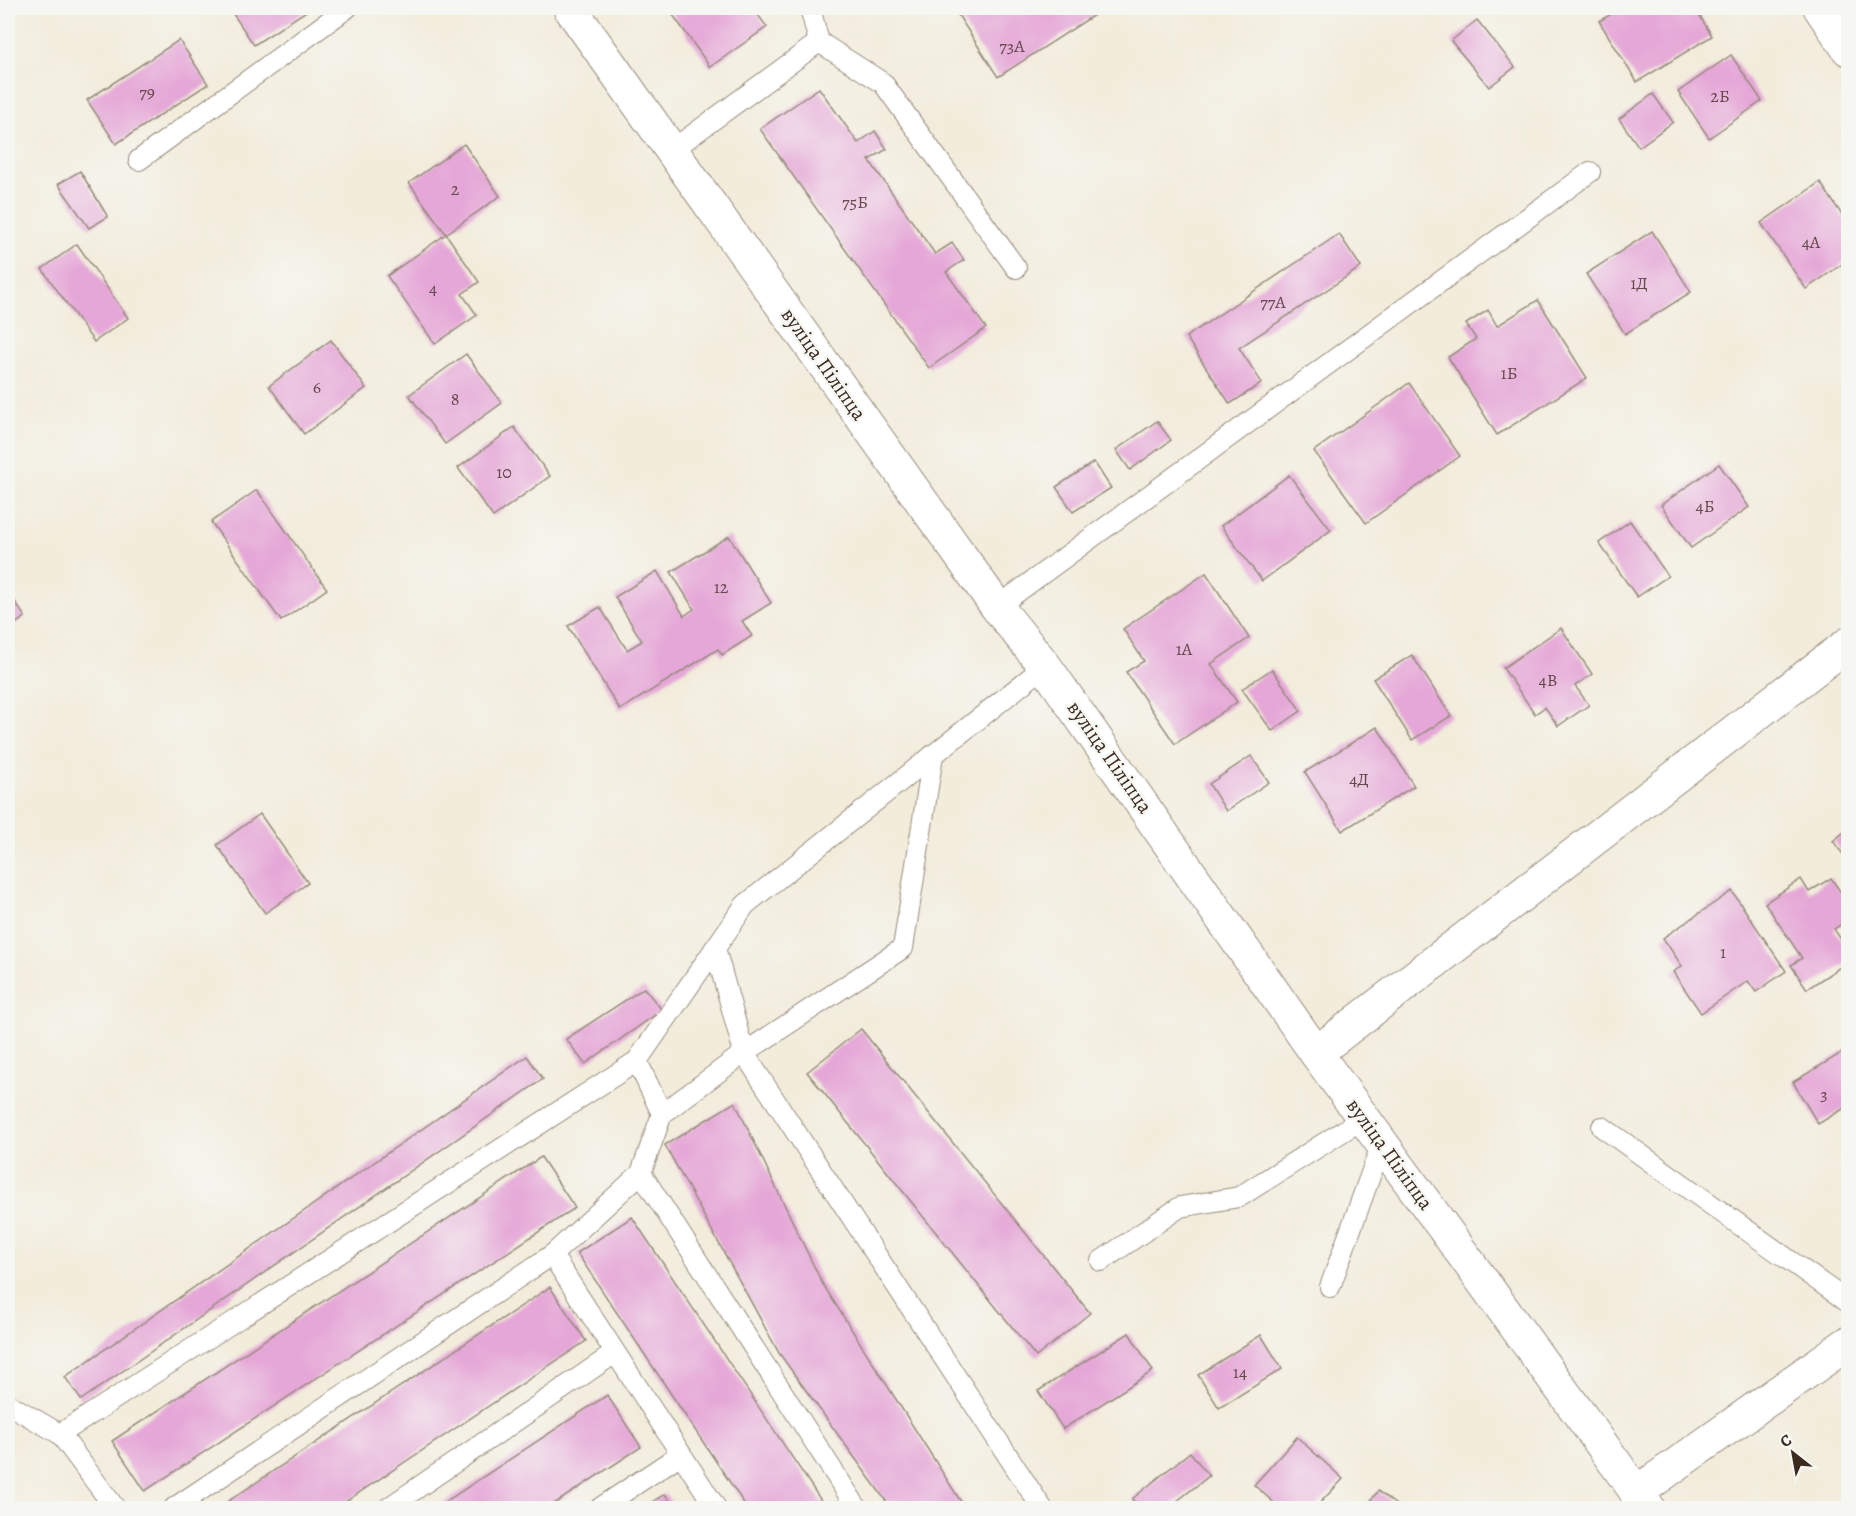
<svg xmlns="http://www.w3.org/2000/svg" width="1856" height="1516" viewBox="0 0 1856 1516" font-family="Alegreya,serif">
	<style>
		.building { fill: #e5a7d7 }
		.lines { fill: none; stroke-linecap: round; stroke-linejoin: round }
		.lane-casing { stroke: #968b7c; stroke-width: 22 }
		.street-casing { stroke: #968b7c; stroke-width: 35 }
		.secondary-casing { stroke: #968b7c; stroke-width: 35 }
		.lane { stroke: #fff; stroke-width: 20 }
		.street { stroke: #fff; stroke-width: 33 }
		.secondary { stroke: #fff; stroke-width: 33 }
		.labels { text-anchor: middle; dominant-baseline: central; stroke-width: 5; stroke-linejoin: round; paint-order: stroke }
		.number-label { font-size: 18px; fill: #66494c }
		.street-label { font-size: 21px; fill: #3b2a1e; stroke: #f6f6f2 }
	</style>
	<rect width="100%" height="100%" fill="#f6f6f2"/>
	<filter id="ink" filterUnits="userSpaceOnUse"><feTurbulence type="fractalNoise" baseFrequency=".0167" numOctaves="2"/><feDisplacementMap in="SourceGraphic" scale="12" xChannelSelector="R" yChannelSelector="G"/><feConvolveMatrix kernelMatrix="1 2 1 2 8 2 1 2 1" color-interpolation-filters="sRGB"/></filter>
	<filter id="wash" filterUnits="userSpaceOnUse"><feTurbulence type="fractalNoise" baseFrequency=".008" numOctaves="4" result="noise"/><feDisplacementMap in="SourceGraphic" scale="24" xChannelSelector="R" yChannelSelector="G"/><feGaussianBlur stdDeviation="1.35" result="paint"/><feColorMatrix in="noise" values="0 0 0 0 0 0 0 0 0 0 0 0 0 0 0 0 0 1.4 0 .05"/><feComposite in="paint" operator="in"/></filter>
	<g filter="url(#wash)">
		<rect width="100%" height="100%" fill="#f2ecdb"/>
		<g id="blocks">
			<!-- building -->
			<g class="building">
				<path d="M229 8H311L254 45Z"/>
				<path d="M668 8H753L767 27 710 67Z"/>
				<path d="M969 8H1105L998 77 958 15Z"/>
				<path d="M1622 8H1695L1712 36 1637 82 1599 21Z"/>
				<path d="M1477 20 1515 67 1489 87 1451 41Z"/>
				<path d="M179 40 208 84 116 144 87 100Z"/>
				<path d="M1731 55 1762 101 1709 138 1678 92Z"/>
				<path d="M819 88 858 143 875 131 887 149 869 160 935 254 952 243 964 260 946 272 986 328 929 368 760 129Z"/>
				<path d="M1653 94 1673 122 1639 147 1619 119Z"/>
				<path d="M464 144 500 196 446 234 409 183Z"/>
				<path d="M80 171 108 217 89 228 58 184Z"/>
				<path d="M1820 182 1848 224V260L1806 289 1761 223Z"/>
				<path d="M1652 231 1691 292 1625 334 1586 274Z"/>
				<path d="M446 234 479 282 462 294 477 315 435 344 387 276Z"/>
				<path d="M1339 234 1361 267 1239 348 1262 383 1230 404 1186 337Z"/>
				<path d="M77 244 128 318 94 342 42 269Z"/>
				<path d="M1538 300 1587 378 1497 435 1448 357 1476 339 1466 324 1488 310 1497 326Z"/>
				<path d="M331 340 366 388 304 434 269 386Z"/>
				<path d="M466 354 502 403 445 444 409 395Z"/>
				<path d="M1409 383 1460 456 1366 523 1314 451Z"/>
				<path d="M1157 421 1171 440 1130 470 1116 450Z"/>
				<path d="M514 427 550 476 493 517 458 468Z"/>
				<path d="M1094 462 1111 488 1073 512 1056 487Z"/>
				<path d="M1719 464 1749 507 1691 548 1661 505Z"/>
				<path d="M1289 475 1331 530 1262 581 1221 526Z"/>
				<path d="M257 490 327 589 281 621 211 522Z"/>
				<path d="M1630 521 1668 576 1637 597 1599 543Z"/>
				<path d="M729 536 771 603 742 621 752 636 722 655 718 649 620 710 568 626 600 607 627 650 642 641 615 597 657 571 684 616 694 609 671 572Z"/>
				<path d="M1206 573 1249 638 1211 664 1237 702 1175 744 1126 672 1144 661 1123 629Z"/>
				<path d="M8 591 25 617 8 629Z"/>
				<path d="M1561 628 1592 674 1575 686 1589 705 1558 726 1545 707 1535 714 1503 668Z"/>
				<path d="M1412 655 1451 716 1412 740 1373 679Z"/>
				<path d="M1272 669 1301 711 1272 731 1242 689Z"/>
				<path d="M1377 727 1414 786 1342 831 1305 772Z"/>
				<path d="M1251 756 1269 782 1226 811 1209 784Z"/>
				<path d="M260 814 308 883 265 913 217 845Z"/>
				<path d="M1848 829V861L1833 841Z"/>
				<path d="M1831 878 1848 903V920L1834 929 1848 950V962L1807 989 1791 965 1802 958 1765 903 1801 879 1809 892Z"/>
				<path d="M1732 891 1786 971 1756 992 1748 981 1701 1013 1673 972 1682 966 1663 938Z"/>
				<path d="M644 988 662 1010 585 1064 566 1039Z"/>
				<path d="M861 1029 1090 1313 1036 1357 807 1072Z"/>
				<path d="M1848 1049V1106L1818 1124 1793 1082Z"/>
				<path d="M527 1056 543 1079 81 1400 65 1377Z"/>
				<path d="M735 1102 822 1283 965 1508H891L779 1353 665 1145Z"/>
				<path d="M541 1157 575 1208 145 1491 112 1441Z"/>
				<path d="M632 1217 826 1508H747L577 1253Z"/>
				<path d="M550 1287 586 1341 336 1508H218Z"/>
				<path d="M1129 1333 1153 1371 1063 1429 1038 1391Z"/>
				<path d="M1261 1335 1282 1369 1219 1408 1198 1375Z"/>
				<path d="M607 1395 641 1447 548 1508H436Z"/>
				<path d="M1297 1437 1343 1479 1315 1508H1280L1254 1485Z"/>
				<path d="M1190 1452 1209 1476 1168 1508H1140L1132 1499Z"/>
				<path d="M1378 1491 1400 1508H1365Z"/>
				<path d="M665 1494 675 1508H642Z"/>
			</g>
		</g>
	</g>
	<g filter="url(#ink)">
		<use href="#blocks" fill-opacity="0" stroke="#968b7c" stroke-width="1.5"/>
		<g class="lines">
			<!-- lane casing -->
			<g class="lane-casing">
				<g id="lane">
					<path d="M810 8 819 42 883 83 1016 268"/>
					<path d="M672 150 819 42"/>
					<path d="M139 160 347 8"/>
					<path d="M997 607 1590 172"/>
					<path d="M715 948 744 1053 1042 1508"/>
					<path d="M637 1061 662 1114"/>
					<path d="M1602 1127 1848 1302"/>
					<path d="M641 1173 857 1508"/>
					<path d="M552 1255 716 1508"/>
					<path d="M1101 1261 1180 1207 1239 1197 1364 1118"/>
					<path d="M1330 1287 1382 1143"/>
					<path d="M8 1404 60 1434 115 1508"/>
					<path d="M60 1434 637 1061 745 905 1045 666"/>
					<path d="M174 1508 552 1255 641 1173 662 1114 744 1053 903 948 933 755"/>
					<path d="M388 1508 615 1353"/>
					<path d="M600 1508 681 1454"/>
				</g>
			</g>
			<!-- street casing -->
			<g class="street-casing">
				<g id="street">
					<path d="M1316 1053 1848 644"/>
					<path d="M1636 1493 1848 1343"/>
				</g>
			</g>
			<!-- secondary casing -->
			<g class="secondary-casing">
				<g id="secondary">
					<path d="M570 8 997 607 1045 666 1316 1053 1648 1508"/>
					<path d="M1820 8 1848 49"/>
				</g>
			</g>
			<!-- lane -->
			<use href="#lane" class="lane"/>
			<!-- street -->
			<use href="#street" class="street"/>
			<!-- secondary -->
			<use href="#secondary" class="secondary"/>
		</g>
	</g>
	<g class="labels">
		<!-- number labels -->
		<g class="number-label">
			<text x="1012" y="46">73А</text>
			<text x="147" y="92">79</text>
			<text x="1720" y="96">2Б</text>
			<text x="455" y="189">2</text>
			<text x="855" y="202">75Б</text>
			<text x="1811" y="242">4А</text>
			<text x="1639" y="283">1Д</text>
			<text x="433" y="288">4</text>
			<text x="1273" y="302">77А</text>
			<text x="1509" y="373">1Б</text>
			<text x="317" y="387">6</text>
			<text x="455" y="399">8</text>
			<text x="504" y="472">10</text>
			<text x="1705" y="506">4Б</text>
			<text x="721" y="587">12</text>
			<text x="1184" y="649">1А</text>
			<text x="1548" y="680">4В</text>
			<text x="1359" y="779">4Д</text>
			<text x="1723" y="952">1</text>
			<text x="1824" y="1094">3</text>
			<text x="1240" y="1372">14</text>
		</g>
		<!-- street labels -->
		<g class="street-label">
			<text transform="translate(824 364) rotate(55)">вуліца Піліпца</text>
			<text transform="translate(1110 757) rotate(55)">вуліца Піліпца</text>
			<text transform="translate(1390 1154) rotate(54)">вуліца Піліпца</text>
		</g>
	</g>
	<!-- margin -->
	<rect width="1856" height="1516" fill="none" stroke="#f6f6f2" stroke-width="30"/>
	<!-- north arrow -->
	<g transform="translate(1793 1453) rotate(329)" stroke="#f6f6f2" stroke-width="4.5" paint-order="stroke">
	<path d="M0-4.5L10 22L0 15L-10 22Z" fill="#3b2a1e"/>
	<text y="-9" font-size="16" font-weight="bold" text-anchor="middle" fill="#3b2a1e">С</text>
	</g>
</svg>
